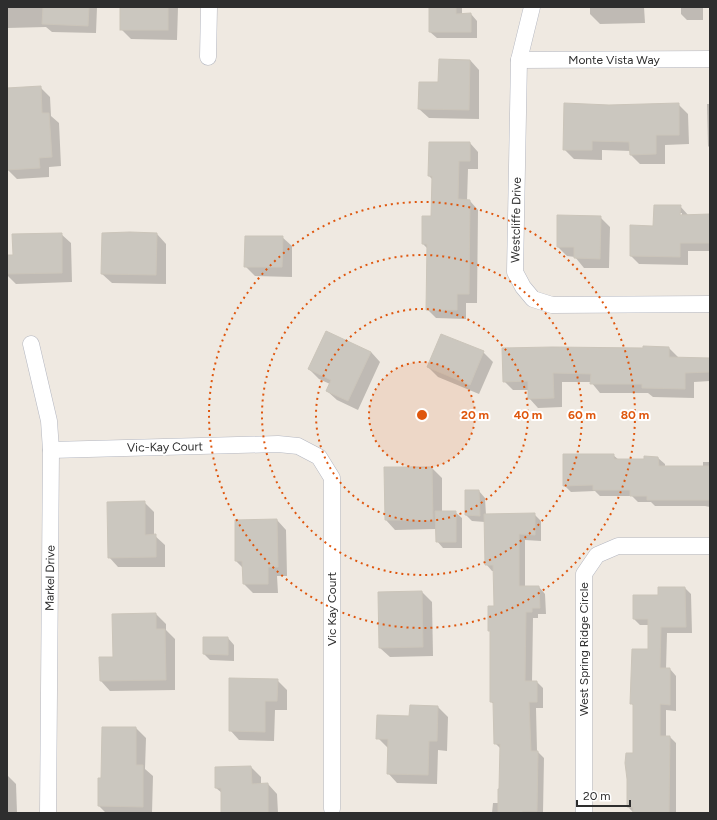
<svg xmlns="http://www.w3.org/2000/svg" width="717" height="820" viewBox="0 0 717 820" font-family="Figtree,sans-serif">
	<style>
		.shadow { fill: #0003; fill-rule: evenodd }
		.building { fill: #cbc7bf; stroke: #cbc5ba }
		.lines { fill: none; stroke-linecap: round; stroke-linejoin: round }
		.minor-casing { stroke: #b4b7c1; stroke-width: 17 }
		.minor { stroke: #fff; stroke-width: 16 }
		.ring { fill: none; stroke: #df570e; stroke-width: 2; stroke-dasharray: 2 4 }
		.labels { text-anchor: middle; dominant-baseline: central; stroke-width: 4; stroke-linejoin: round; paint-order: stroke }
		.street-label { font-size: 12px; fill: #2e2e2e; stroke: #fff }
		.centre { fill: #df570e; stroke: #fff; stroke-width: 2 }
		.ring-label { font-size: 12px; text-anchor: middle; font-weight: bold; fill: #df570e; stroke: #fff; stroke-width: 4; stroke-linejoin: round; paint-order: stroke }
	</style>
	<rect width="100%" height="100%" fill="#efe9e1"/>
	<!-- shadow -->
	<g class="shadow">
		<path d="M7 7H97L96 33 52 32 46 27 7 28Z"/>
		<path d="M121 7H178L177 40 131 39 121 29Z"/>
		<path d="M430 7H462V15L471 14 477 21V38H437L430 32Z"/>
		<path d="M590 7H644L645 23 600 24 590 14Z"/>
		<path d="M669 7H703V20H687L681 14V8H670Z"/>
		<path d="M470 60 479 70V119L429 118 419 109 439 83Z"/>
		<path d="M40 87 50 97 51 116 59 123 61 166 49 167V177L17 179 7 169V89Z"/>
		<path d="M678 104 688 114 689 144 665 145V164H640L631 155V151L602 150V160L574 159 564 149Z"/>
		<path d="M707 104H710V148L708 146Z"/>
		<path d="M470 143 478 152V169H468L467 201H470L478 210 477 303H466V319L436 318 428 310V249L423 244 432 217 433 180 429 176Z"/>
		<path d="M680 206 689 216 710 215V251H688V265L639 264 631 256 654 227ZM679 213H682L681 220H679Z"/>
		<path d="M600 217 610 227 609 268H584L575 257 567 256 558 247Z"/>
		<path d="M61 234 71 243 72 282 16 284 7 275V256H14Z"/>
		<path d="M157 234 166 244V284L112 283 102 274Z"/>
		<path d="M282 237 292 246V277L255 276 245 266Z"/>
		<path d="M669 348 678 357V358L709 359V348H710V381L694 382V398L653 397 648 393H600L591 382H562V407L538 408 529 398V390H513L504 381 644 349Z"/>
		<path d="M371 352 380 362 358 410 337 400 327 391 330 384 319 379 309 369Z"/>
		<path d="M483 352 493 362 479 394 438 377 428 367Z"/>
		<path d="M613 455 619 460H645L658 458 665 464V467H703V462H710V507L705 506H655L651 502H638L632 496H600L595 491 571 492 564 485Z"/>
		<path d="M385 468H432L442 478V512H455L462 518V548H443L437 541 436 529 395 530 386 520Z"/>
		<path d="M479 491 485 498 486 515 534 514 541 521V541L525 540V587H539L545 594 546 614H538V618H533L532 682H537L543 688V708H536L537 751 544 758 543 813H492L493 803H499L501 749 495 743 494 704 491 702V632L489 630 495 607 494 571H492L486 564 485 522 472 521 466 515Z"/>
		<path d="M144 502 154 512V535L165 545V567H118L109 557Z"/>
		<path d="M277 520 286 530 287 576H277L278 593H253L244 584 243 568 236 561Z"/>
		<path d="M685 588 691 594 692 633H667L666 669H670L676 676V711L666 710V737H670L676 743V813H634L628 807 634 754V706L631 703 649 650V625H640L634 619 659 596Z"/>
		<path d="M422 592 432 602 433 656 390 657 380 648Z"/>
		<path d="M113 614H156L166 624V630L175 639V690L110 691 101 681 114 658Z"/>
		<path d="M228 638 234 645V661L210 660 204 654Z"/>
		<path d="M277 680 287 690V710H275L274 741 239 740 230 730Z"/>
		<path d="M411 706 438 707 448 717 447 751 438 750 437 784 397 783 388 773V748L378 738 410 717Z"/>
		<path d="M136 728 146 738 145 769 153 776 152 813H106L99 806 102 779Z"/>
		<path d="M251 767 261 777V785L268 784 277 794 278 813H222V793L216 788Z"/>
		<path d="M7 775 16 784 17 813H7Z"/>
	</g>
	<!-- building -->
	<g class="building">
		<path d="M43 7H89L88 26 42 24Z"/>
		<rect x="120" y="7" width="48" height="23"/>
		<path d="M429 7H456V14L471 13V32H429Z"/>
		<path d="M439 59 470 60 469 110 418 109 419 82H438Z"/>
		<path d="M41 86 42 113H49L52 157 39 158 40 168 7 170V88Z"/>
		<path d="M564 103 609 105 679 103V135H656V154L630 155 629 142 592 141V150H563Z"/>
		<path d="M429 142H470V161H459L458 199 470 200 469 294H457V310H426L427 244H422V216H431L432 176H428Z"/>
		<path d="M654 205H681L680 215 710 214V243H680V257L630 256V225L653 226Z"/>
		<path d="M557 215 601 216 600 259 574 258V247H557Z"/>
		<path d="M130 232 157 233 156 275 101 274 102 233Z"/>
		<path d="M62 233V273L7 274V255H13L12 234Z"/>
		<path d="M245 236H283L282 267H244Z"/>
		<path d="M326 331 371 352 348 401 326 391 331 380 308 369Z"/>
		<path d="M441 334 484 351 470 385 427 367Z"/>
		<path d="M643 346 669 347V357L710 358V372L685 373V389L642 388V384H590L591 374 553 373 554 398 528 399V381L503 382 502 348 552 347 643 348Z"/>
		<path d="M563 454H614V459H644V456L658 457 659 466H710V500H647V496H630V490H593V485L563 486Z"/>
		<path d="M384 467H432L433 520H385Z"/>
		<path d="M465 490H479L480 516 465 515Z"/>
		<path d="M145 501V535L156 534V557L108 558 107 502Z"/>
		<path d="M435 511H456V542H436Z"/>
		<path d="M535 513V535L519 534V586H539L540 608H532V612H526L525 681H537V702H529L531 751H538L537 811H522V813H498V789H499L500 744H494L493 702H490V631H488V606H494L493 565H485L484 514Z"/>
		<path d="M277 519 278 567H268V584H243L242 561H235V520Z"/>
		<path d="M658 587H685L686 627H661L660 668H670V705L660 704V736H670L669 813H633V807H627V779L625 763 626 753H633V704H630L632 649H648V619H633V595H658Z"/>
		<path d="M422 591 423 647 379 648 378 592Z"/>
		<path d="M156 613V629H165L166 680 100 681 99 657H113L112 614Z"/>
		<path d="M203 637H228V655L203 654Z"/>
		<path d="M229 678 278 679 277 701H265V732L229 731Z"/>
		<path d="M410 705 438 706 437 741H429L428 775 387 774 388 739H376L377 715 409 716Z"/>
		<path d="M102 727H136V765H143V807L98 806V778H101Z"/>
		<path d="M251 766 252 784 268 783V813H221V788H215V767Z"/>
	</g>
	<g class="lines">
		<!-- minor casing -->
		<g class="minor-casing">
			<g id="minor">
				<path d="M532 7 519 60 515 272 523 287 533 299 552 305 710 304"/>
				<path d="M208 57 209 7"/>
				<path d="M519 60 710 59"/>
				<path d="M31 344 49 421 51 450 48 813"/>
				<path d="M51 450 278 444 298 446 319 457 332 478V809"/>
				<path d="M584 813V574L597 555 618 546H710"/>
			</g>
		</g>
		<!-- minor -->
		<use href="#minor" class="minor"/>
	</g>
	<!-- distance rings -->
	<circle cx="422" cy="415" r="53" fill="#df570e" fill-opacity=".12"/>
	<g class="ring">
		<circle cx="422" cy="415" r="53"/>
		<circle cx="422" cy="415" r="106"/>
		<circle cx="422" cy="415" r="160"/>
		<circle cx="422" cy="415" r="213"/>
	</g>
	<g class="labels">
		<!-- street labels -->
		<g class="street-label">
			<text x="614" y="60">Monte Vista Way</text>
			<text transform="translate(516 220) rotate(-89)">Westcliffe Drive</text>
			<text transform="translate(165 447) rotate(-1)">Vic-Kay Court</text>
			<text transform="translate(50 578) rotate(-89)">Markel Drive</text>
			<text transform="translate(332 609) rotate(-90)">Vic Kay Court</text>
			<text transform="translate(584 649) rotate(-90)">West Spring Ridge Circle</text>
		</g>
	</g>
	<circle cx="422" cy="415" r="6" class="centre"/>
	<g class="ring-label">
		<text x="475" y="419">20 m</text>
		<text x="528" y="419">40 m</text>
		<text x="582" y="419">60 m</text>
		<text x="635" y="419">80 m</text>
	</g>
	<!-- border -->
	<rect width="717" height="820" fill="none" stroke="#2e2e2e" stroke-width="16"/>
	<!-- scale -->
	<path d="M577 800v6h53v-6" fill="none" stroke="#2e2e2e" stroke-width="2"/>
	<text x="583" y="800" font-size="12" fill="#2e2e2e" stroke="#ffffff" stroke-width="3" paint-order="stroke">20 m</text>
</svg>
